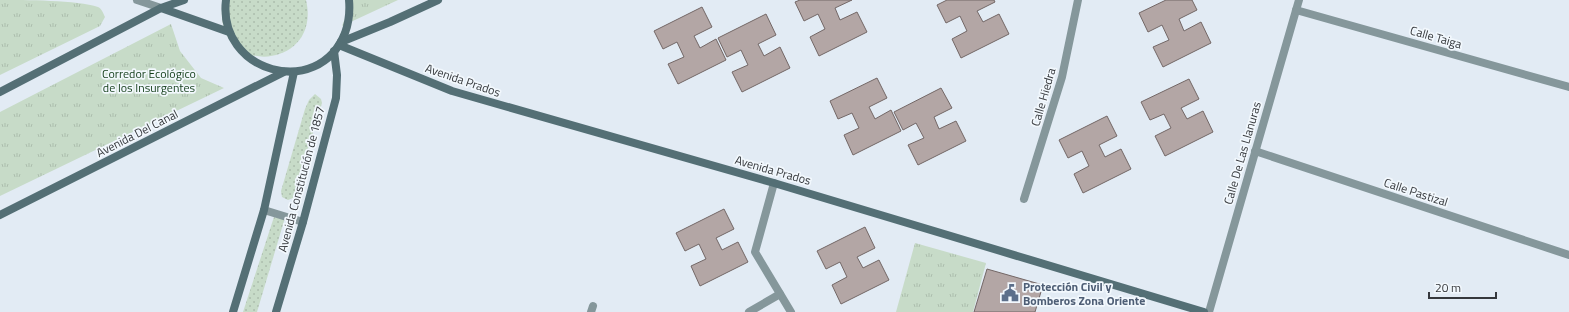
<svg xmlns="http://www.w3.org/2000/svg" width="1569" height="312" viewBox="0 0 1569 312" font-family="'Titillium Web',sans-serif">
	<style>
		.grass { fill: url(#grass-dots) }
		.park { fill: url(#park-tufts) }
		.building { fill: #b3a6a5; stroke: #736766 }
		.lines { fill: none; stroke-linecap: round; stroke-linejoin: round }
		.service { stroke: #85979b; stroke-width: 8 }
		.minor { stroke: #85979b; stroke-width: 8 }
		.tertiary { stroke: #85979b; stroke-width: 8 }
		.secondary { stroke: #546f75; stroke-width: 8 }
		.labels { text-anchor: middle; dominant-baseline: central; stroke-width: 3.5; stroke-linejoin: round; paint-order: stroke }
		.street-label { font-size: 12px; fill: #35383c; stroke: #f2f8fd }
		.park-label { font-size: 12px; fill: #133e19; stroke: #f2f8fd }
		.service-label { font-size: 12px; font-weight: bold; fill: #4e5e75; stroke: #f2f8fd; text-anchor: start }
	</style>
	<defs>
		<pattern id="grass-dots" width="8" height="8" patternUnits="userSpaceOnUse"><rect width="8" height="8" fill="#c7dbc8"/><path d="M2 2h.1M6 6h.1" fill="none" stroke="#acbdad" stroke-width="1.8" stroke-linecap="round"/></pattern>
		<pattern id="park-tufts" width="24" height="20" patternUnits="userSpaceOnUse"><rect width="24" height="20" fill="#c7dbc8"/><path d="M3 7l-1-3M5 7V3M7 7l1-3M15 17l-1-3M17 17v-4M19 17l1-3" fill="none" stroke="#acbdad"/></pattern>
	</defs>
	<rect width="100%" height="100%" fill="#e2ebf4"/>
	<!-- grass -->
	<g class="grass">
		<path d="M223 0H306C323 72 209 79 223 0Z"/>
		<path d="M315 94 321 99 322 103 293 198 288 200 282 197 281 191 305 109 309 100Z"/>
		<path d="M274 217 284 219V221L257 312H243Z"/>
	</g>
	<!-- park -->
	<g class="park">
		<path d="M0 0C24 0 78 0 98 7 102 9 103 13 105 17L100 26 0 75Z"/>
		<path d="M352 0H398L342 26Z"/>
		<path d="M171 24 180 51 201 78 224 88 0 196V112Z"/>
		<path d="M915 243 986 263 973 312H896Z"/>
	</g>
	<!-- building -->
	<g class="building">
		<path d="M800 0H852L835 8 840 20 857 12 867 32 819 56 810 37 825 29 818 14 804 21 795 2Z"/>
		<path d="M947 0H994L995 2 977 11 983 22 999 14 1009 34 961 58 952 39 967 31 960 16 946 23 937 5Z"/>
		<path d="M1166 0H1192L1197 10 1179 19 1184 31 1201 22 1211 43 1163 67 1153 47 1169 40 1162 25 1148 32 1139 13Z"/>
		<path d="M702 7 712 27 694 36 700 48 716 39 726 60 678 84 668 64 684 57 677 42 663 49 654 31Z"/>
		<path d="M766 14 776 35 758 44 764 56 780 47 790 68 742 92 732 72 748 65 741 50 727 57 718 38Z"/>
		<path d="M877 78 887 98 869 107 875 119 891 110 901 131 853 155 844 135 859 128 852 113 838 119 830 101Z"/>
		<path d="M1189 79 1199 99 1181 108 1187 119 1203 111 1213 132 1165 156 1155 136 1171 128 1164 114 1150 120 1141 102Z"/>
		<path d="M941 88 952 108 934 117 939 129 956 121 966 141 918 165 908 145 924 138 916 123 903 130 894 112Z"/>
		<path d="M1107 116 1117 136 1099 145 1105 157 1121 149 1131 169 1083 193 1074 174 1089 166 1082 151 1068 158 1059 140Z"/>
		<path d="M724 209 734 229 716 238 722 250 738 242 748 262 700 286 691 266 706 259 699 244 685 251 676 233Z"/>
		<path d="M865 227 875 248 857 257 863 268 879 260 889 280 841 304 832 285 847 277 840 262 826 269 817 251Z"/>
		<path d="M987 269 1043 285 1035 312H974Z"/>
	</g>
	<g class="lines">
		<!-- service -->
		<path class="service" d="M591 312 593 306"/>
		<!-- minor -->
		<g class="minor">
			<path d="M1296 10 1569 87"/>
			<path d="M1255 151 1569 255"/>
			<path d="M774 183 755 252 791 312"/>
			<path d="M1024 199 1062 77 1078 0"/>
			<path d="M749 312 780 294"/>
			<path d="M1209 312 1299 0"/>
		</g>
		<!-- tertiary -->
		<g class="tertiary">
			<path d="M137 0 161 8"/>
			<path d="M264 210 303 222"/>
		</g>
		<!-- secondary -->
		<g class="secondary">
			<path d="M226 0C217 72 318 101 345 33 349 22 350 11 349 0"/>
			<path d="M161 8 229 32"/>
			<path d="M341 42 390 22 438 0"/>
			<path d="M339 45 452 91 774 183 1204 312"/>
			<path d="M0 92 161 8 184 0"/>
			<path d="M0 215 284 72"/>
			<path d="M233 312 264 210 294 72"/>
			<path d="M276 312 303 222 336 98 337 75 334 51"/>
		</g>
	</g>
	<!-- icons -->
	<defs>
		<g id="civic-bare" transform="scale(1.38)"><path d="M-.6-6.5H3V-4.5H.6V-3L4-1V1h2V6H-6V1h2V-1L-.6-3ZM-1.2 2.5V6h2.4V2.5Z" fill="#5c6f8a" stroke="#f2f8fd" stroke-width="2.5" paint-order="stroke"/></g>
	</defs>
	<g fill-rule="evenodd">
		<use href="#civic-bare" x="1010" y="293"/>
	</g>
	<g class="labels">
		<!-- street labels -->
		<g class="street-label">
			<text transform="translate(1436 37) rotate(16)">Calle Taiga</text>
			<text transform="translate(463 80) rotate(19)">Avenida Prados</text>
			<text transform="translate(1043 97) rotate(-74)">Calle Hiedra</text>
			<text transform="translate(137 133) rotate(-27)">Avenida Del Canal</text>
			<text transform="translate(1242 153) rotate(-74)">Calle De Las Llanuras</text>
			<text transform="translate(773 170) rotate(16)">Avenida Prados</text>
			<text transform="translate(301 179) rotate(-75)">Avenida Constitución de 1857</text>
			<text transform="translate(1416 192) rotate(18)">Calle Pastizal</text>
		</g>
		<!-- park labels -->
		<g class="park-label">
			<text x="149" y="73">Corredor Ecológico<tspan x="149" dy="14">de los Insurgentes</tspan></text>
		</g>
		<!-- service labels -->
		<g class="service-label">
			<text x="1023" y="286">Protección Civil y<tspan x="1023" dy="14">Bomberos Zona Oriente</tspan></text>
		</g>
	</g>
	<!-- scale -->
	<path d="M1429 292v6h67v-6" fill="none" stroke="#35383c" stroke-width="2"/>
	<text x="1435" y="292" font-size="12" fill="#35383c" stroke="#f2f8fd" stroke-width="3" paint-order="stroke">20 m</text>
</svg>
